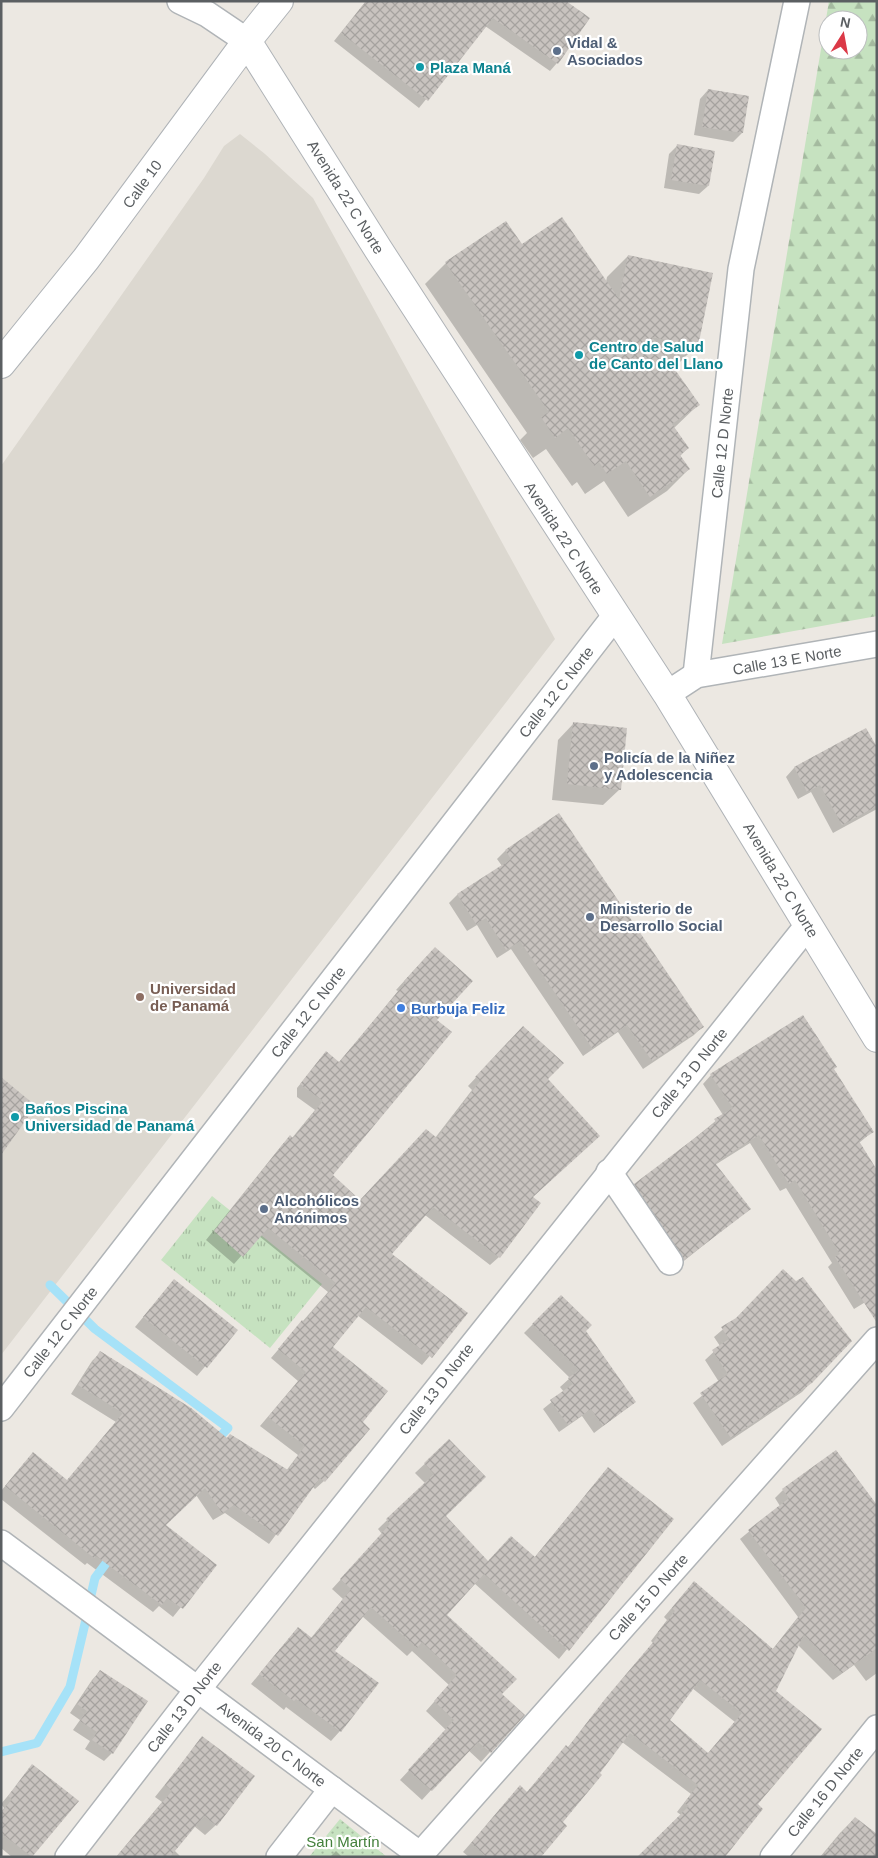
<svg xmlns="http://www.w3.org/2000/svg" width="878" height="1858" viewBox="0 0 878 1858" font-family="Helvetica,sans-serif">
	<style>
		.education { fill: #dcd8d0 }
		.grass { fill: url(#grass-tufts) }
		.forest { fill: url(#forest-firs); fill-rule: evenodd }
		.park { fill: url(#park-dots) }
		.shadow { fill: #0003; fill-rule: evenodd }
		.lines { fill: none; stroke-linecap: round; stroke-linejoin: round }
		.stream { stroke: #a6e2f8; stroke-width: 9 }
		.building { fill: url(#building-cross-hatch); fill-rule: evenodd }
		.street-casing { stroke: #b0b4b7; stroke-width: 28 }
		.secondary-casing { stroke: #afb3b7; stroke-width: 30 }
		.street { stroke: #fff; stroke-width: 25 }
		.secondary { stroke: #fff; stroke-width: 28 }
		.service-dot { fill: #5c6f8a; stroke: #fff; stroke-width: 2 }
		.culture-dot { fill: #0f9aa8; stroke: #fff; stroke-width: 2 }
		.education-dot { fill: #8d6e63; stroke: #fff; stroke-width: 2 }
		.shop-dot { fill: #3f7fe0; stroke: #fff; stroke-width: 2 }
		.labels { text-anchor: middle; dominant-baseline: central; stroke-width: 4.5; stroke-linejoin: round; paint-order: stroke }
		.service-label { font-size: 15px; font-weight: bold; fill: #4e5e75; stroke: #fff; text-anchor: start }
		.culture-label { font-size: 15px; font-weight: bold; fill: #0d838f; stroke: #fff; text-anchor: start }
		.street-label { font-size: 15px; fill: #5b5f62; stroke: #fff }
		.education-label { font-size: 15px; font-weight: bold; fill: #785e54; stroke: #fff; text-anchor: start }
		.shop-label { font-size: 15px; font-weight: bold; fill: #366cbe; stroke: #fff; text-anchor: start }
		.park-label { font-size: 15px; fill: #43803b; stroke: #fff }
	</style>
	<defs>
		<pattern id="grass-tufts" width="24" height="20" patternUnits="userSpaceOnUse" patternTransform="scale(1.25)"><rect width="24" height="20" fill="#c6e2c0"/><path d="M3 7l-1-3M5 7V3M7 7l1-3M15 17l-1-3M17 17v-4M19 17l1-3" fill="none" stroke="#a4ba9f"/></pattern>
		<pattern id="forest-firs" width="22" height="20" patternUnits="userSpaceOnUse" patternTransform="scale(1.25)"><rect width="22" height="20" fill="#c6e2c0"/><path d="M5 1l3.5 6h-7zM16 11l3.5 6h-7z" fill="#a4ba9f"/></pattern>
		<pattern id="park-dots" width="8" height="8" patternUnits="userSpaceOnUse" patternTransform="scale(1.25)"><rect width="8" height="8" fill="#c6e2c0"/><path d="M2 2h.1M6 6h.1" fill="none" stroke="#a4ba9f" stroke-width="1.8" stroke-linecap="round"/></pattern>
		<pattern id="building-cross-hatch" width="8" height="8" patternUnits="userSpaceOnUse" patternTransform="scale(1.25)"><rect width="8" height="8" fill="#c8c3bf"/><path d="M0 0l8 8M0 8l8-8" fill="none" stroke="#a5a29f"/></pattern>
	</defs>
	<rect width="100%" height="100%" fill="#ece8e2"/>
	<!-- education -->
	<path class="education" d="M240 134 265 154 313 198 555 639 1 1355V466L204 178 224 146Z"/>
	<!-- grass -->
	<path class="grass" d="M212 1196 322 1284 270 1348 161 1260Z"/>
	<!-- forest -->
	<path class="forest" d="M829 1H877V616L722 644ZM828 20H858V50H828Z"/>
	<!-- park -->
	<path class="park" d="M340 1819 387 1857H309Z"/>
	<!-- shadow -->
	<g class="shadow">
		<path d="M366 1H564L557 63 550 71 485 26 419 108 334 41Z"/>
		<path d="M708 90 748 97 742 133 733 142 694 135 700 99Z"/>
		<path d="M677 146 708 186 699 194 664 188 669 154Z"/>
		<path d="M521 246 606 282 607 277 628 256 696 346 675 367H671L698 405 674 428 688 448 680 456 689 469 667 491 628 517 604 481 585 494 577 482 572 486 546 449 533 458 520 440 527 433 425 284 446 263Z"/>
		<path d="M574 723 620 789 603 805 552 800 558 740Z"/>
		<path d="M866 729 877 749V809L833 833 811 792 798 799 786 777 794 768Z"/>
		<path d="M559 815 702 1027 694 1035 643 1069 618 1032 583 1056 511 949 497 958 477 925 467 931 449 903 457 895 502 866 497 859 505 851Z"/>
		<path d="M426 957 435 1020 331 1176 360 1201 435 1138 472 1090 468 1086 515 1036 546 1079 532 1197 499 1257 490 1265 425 1215 391 1254 466 1313 422 1365 357 1315 331 1347 361 1422 324 1481 315 1489 312 1486 269 1544 225 1513 213 1520 196 1495 164 1525 215 1565 173 1617 159 1606 153 1612 87 1563 85 1565 1 1499V1491L25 1462 67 1481 116 1422 71 1394 92 1361 101 1352 227 1439 286 1471 298 1455 260 1426 298 1381 271 1358 328 1292 259 1236 234 1264 206 1240 282 1145 290 1137 292 1138 315 1110 297 1097V1088L318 1062 326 1053 339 1063 398 991 396 990Z"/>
		<path d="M833 1070 872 1132 859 1143 877 1295 854 1309 828 1267 832 1263 786 1188 780 1191 750 1143 715 1165 749 1209 675 1268 627 1193 723 1115 703 1084 711 1075Z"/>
		<path d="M174 1280 236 1330 197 1376 135 1327Z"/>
		<path d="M561 1296 635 1402 594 1433 582 1416 559 1432 543 1409 564 1392 560 1387 570 1378 524 1333Z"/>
		<path d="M735 1319 850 1341 802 1392 722 1446 693 1403 719 1382 705 1360 720 1346 714 1337Z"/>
		<path d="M449 1441 444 1516 487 1562 534 1558 608 1468 673 1519 559 1659 474 1583 445 1615 501 1695 523 1715 481 1762 468 1750 422 1800 400 1780 446 1730 426 1711 449 1685 412 1651 407 1656 362 1616 334 1651 340 1731 331 1741 286 1707 284 1710 251 1684 298 1628 311 1638 343 1599 332 1589 382 1534 378 1529 425 1483 415 1473Z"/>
		<path d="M783 1490 877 1507V1673L866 1681 854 1665 833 1680 798 1645 775 1691 820 1729 681 1815 677 1812 691 1794 622 1742 561 1822 540 1857H469L463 1852 520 1787 526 1793 565 1751 653 1643 651 1641 667 1620 664 1617 686 1591 772 1650 798 1617 740 1539 780 1506 775 1498ZM692 1688 735 1722 708 1754 668 1720Z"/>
		<path d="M100 1671 112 1753 104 1761 85 1749 90 1741 73 1730 80 1720 70 1713 92 1680Z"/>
		<path d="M202 1738 216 1825 205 1835 194 1826 174 1850 181 1857H116L162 1802 155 1797Z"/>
		<path d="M33 1766 77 1801 30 1857H12L1 1848V1812L4 1808 1 1804Z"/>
		<path d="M855 1818 877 1857H820L840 1833Z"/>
		<path d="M336 1851 342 1857H330Z"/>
	</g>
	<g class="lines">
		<!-- stream -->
		<g class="stream">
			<path d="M50 1285 95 1329 228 1428 214 1443"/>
			<path d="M89 1604 95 1578 113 1554"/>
			<path d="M1 1752 37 1743 70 1687 88 1611"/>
		</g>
	</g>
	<!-- building -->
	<g class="building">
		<path d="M366 1H566L590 18 558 64 493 18 428 101 341 33Z"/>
		<path d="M708 89 749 96 743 133 702 127Z"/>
		<path d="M677 144 715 151 709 186 671 180Z"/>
		<path d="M562 217 619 299 628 255 713 273 698 347 652 337 700 405 672 424 689 448 680 455 690 469 650 497 626 461 607 474 599 462 594 466 568 428 555 438 541 417 549 412 445 262 506 221 522 244Z"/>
		<path d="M573 722 627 728 621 790 567 784Z"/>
		<path d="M866 728 877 747V806L842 825 820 785 807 792 794 767Z"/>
		<path d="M559 813 704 1027 652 1061 627 1025 592 1048 520 941 506 950 486 918 476 924 457 894 511 859 505 850Z"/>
		<path d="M435 947 473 981 437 1020 452 1032 333 1175 360 1200 426 1129 437 1138 480 1081 475 1077 523 1026 564 1063 548 1079 600 1136 533 1197 541 1203 500 1258 433 1207 392 1254 468 1313 432 1358 366 1307 333 1347 388 1391 363 1422 370 1429 325 1482 320 1478 278 1536 234 1505 222 1513 205 1488 166 1525 217 1565 183 1609 167 1598 162 1605 96 1556 94 1558 5 1486 33 1452 67 1480 123 1413 78 1385 100 1351 191 1408 227 1438 230 1434 288 1470 305 1446 268 1417 306 1372 278 1349 302 1320 304 1322 336 1283 268 1228 243 1257 214 1231 290 1135 293 1138 323 1101 300 1084 326 1051 339 1062 406 982 404 981Z"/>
		<path d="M803 1015 837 1067 834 1069 874 1132 859 1141 877 1170V1323L835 1257 840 1254 795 1180 789 1184 759 1135 715 1163 751 1209 684 1260 634 1184 716 1122 714 1119 733 1108 710 1074Z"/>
		<path d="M1 1077 36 1106 1 1155Z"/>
		<path d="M783 1269 796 1281 803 1277 852 1341 812 1383 731 1438 700 1393 728 1374 712 1350 729 1339 721 1327 736 1318Z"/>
		<path d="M174 1279 238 1330 207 1368 143 1317Z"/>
		<path d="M561 1295 592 1325 586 1331 636 1402 603 1426 591 1409 568 1425 550 1400 573 1384 568 1378 579 1370 532 1324Z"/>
		<path d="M449 1439 486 1477 446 1516 488 1561 511 1536 535 1557 608 1467 674 1519 569 1651 484 1574 447 1615 517 1679 502 1694 525 1715 491 1753 478 1742 432 1791 408 1770 454 1720 434 1701 457 1675 422 1642 417 1648 371 1607 335 1651 379 1683 341 1732 296 1699 294 1701 259 1674 298 1627 312 1638 351 1589 340 1579 390 1524 386 1519 434 1474 424 1463Z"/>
		<path d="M836 1450 877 1505V1648L842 1673 804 1635 776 1691 822 1729 758 1804 763 1809 725 1857H637L689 1806 684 1803 698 1785 630 1733 600 1773 602 1775 563 1822 567 1826 541 1857H487L471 1843 520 1785 527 1792 566 1745 568 1747 605 1699 660 1634 658 1632 675 1611 672 1608 694 1581 773 1649 806 1608 748 1530 789 1498 782 1489ZM700 1680 742 1713 708 1753 670 1720Z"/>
		<path d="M100 1670 148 1701 113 1754 92 1740 97 1732 80 1721 87 1711 77 1704Z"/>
		<path d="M202 1736 255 1776 217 1826 204 1816 170 1857H116L172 1791 165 1785Z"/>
		<path d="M32 1764 79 1801 32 1857 1 1833V1813L12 1799 8 1796Z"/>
		<path d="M855 1817 877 1834V1857H821Z"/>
	</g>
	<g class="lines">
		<!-- street casing -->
		<g class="street-casing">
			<g id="street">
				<path d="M180 1 207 14 247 41"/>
				<path d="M696 675 741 269 797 1"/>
				<path d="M667 694 696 675 877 644"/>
				<path d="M609 1172 670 1262"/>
				<path d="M1 1408 615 616"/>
				<path d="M1 1543 423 1857"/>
				<path d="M420 1855 877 1340"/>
				<path d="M68 1857 198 1689 808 925"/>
				<path d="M279 1857 332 1789"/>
				<path d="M773 1857 877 1728"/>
			</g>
		</g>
		<!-- secondary casing -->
		<g class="secondary-casing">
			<g id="secondary">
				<path d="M247 41 378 249 667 694 877 1038"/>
				<path d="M1 364 86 259 247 41 279 1"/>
			</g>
		</g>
		<!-- street -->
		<use href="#street" class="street"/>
		<!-- secondary -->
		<use href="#secondary" class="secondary"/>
	</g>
	<!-- markers -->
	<g class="service-dot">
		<circle cx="557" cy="51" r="5"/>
		<circle cx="594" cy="766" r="5"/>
		<circle cx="590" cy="917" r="5"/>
		<circle cx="264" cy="1209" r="5"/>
	</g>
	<g class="culture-dot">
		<circle cx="420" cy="67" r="5"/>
		<circle cx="579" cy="355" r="5"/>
		<circle cx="15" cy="1117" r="5"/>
	</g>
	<circle class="education-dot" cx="140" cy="997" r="5"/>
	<circle class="shop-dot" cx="401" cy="1008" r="5"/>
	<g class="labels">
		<!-- service labels -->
		<g class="service-label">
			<text x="567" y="42">Vidal &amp;<tspan x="567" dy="17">Asociados</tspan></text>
			<text x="604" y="757">Policía de la Niñez<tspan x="604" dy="17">y Adolescencia</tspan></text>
			<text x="600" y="908">Ministerio de<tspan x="600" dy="17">Desarrollo Social</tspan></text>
			<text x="274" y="1200">Alcohólicos<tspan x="274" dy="17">Anónimos</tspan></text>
		</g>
		<!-- culture labels -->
		<g class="culture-label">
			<text x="430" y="67">Plaza Maná</text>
			<text x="589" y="346">Centro de Salud<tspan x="589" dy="17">de Canto del Llano</tspan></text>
			<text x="25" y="1108">Baños Piscina<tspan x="25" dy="17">Universidad de Panamá</tspan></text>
		</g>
		<!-- street labels -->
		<g class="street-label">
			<text transform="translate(142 184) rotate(-54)">Calle 10</text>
			<text transform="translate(346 197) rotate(58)">Avenida 22 C Norte</text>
			<text transform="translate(722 443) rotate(-84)">Calle 12 D Norte</text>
			<text transform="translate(564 538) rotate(57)">Avenida 22 C Norte</text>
			<text transform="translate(787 660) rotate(-10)">Calle 13 E Norte</text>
			<text transform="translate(556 692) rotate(-52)">Calle 12 C Norte</text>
			<text transform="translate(781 880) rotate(59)">Avenida 22 C Norte</text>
			<text transform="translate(308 1012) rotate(-52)">Calle 12 C Norte</text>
			<text transform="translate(689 1073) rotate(-51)">Calle 13 D Norte</text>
			<text transform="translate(60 1332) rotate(-52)">Calle 12 C Norte</text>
			<text transform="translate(436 1389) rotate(-52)">Calle 13 D Norte</text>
			<text transform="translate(648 1597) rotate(-48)">Calle 15 D Norte</text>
			<text transform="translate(184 1707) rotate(-52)">Calle 13 D Norte</text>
			<text transform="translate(272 1744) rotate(37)">Avenida 20 C Norte</text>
			<text transform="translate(825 1792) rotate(-51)">Calle 16 D Norte</text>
		</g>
		<!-- education labels -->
		<g class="education-label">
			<text x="150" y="988">Universidad<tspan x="150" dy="17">de Panamá</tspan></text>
		</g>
		<!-- shop labels -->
		<g class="shop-label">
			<text x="411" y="1008">Burbuja Feliz</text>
		</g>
		<!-- park labels -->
		<g class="park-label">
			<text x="343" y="1841">San Martín</text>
		</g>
	</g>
	<!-- border -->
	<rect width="878" height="1858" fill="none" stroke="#5b5f62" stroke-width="5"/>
	<!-- north arrow -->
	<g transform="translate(843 35) rotate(11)"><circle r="24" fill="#ffffff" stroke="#bdbfc0"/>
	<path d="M0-4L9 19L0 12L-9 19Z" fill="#db3947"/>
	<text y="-8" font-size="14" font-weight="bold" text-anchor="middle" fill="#5b5f62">N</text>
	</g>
</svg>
